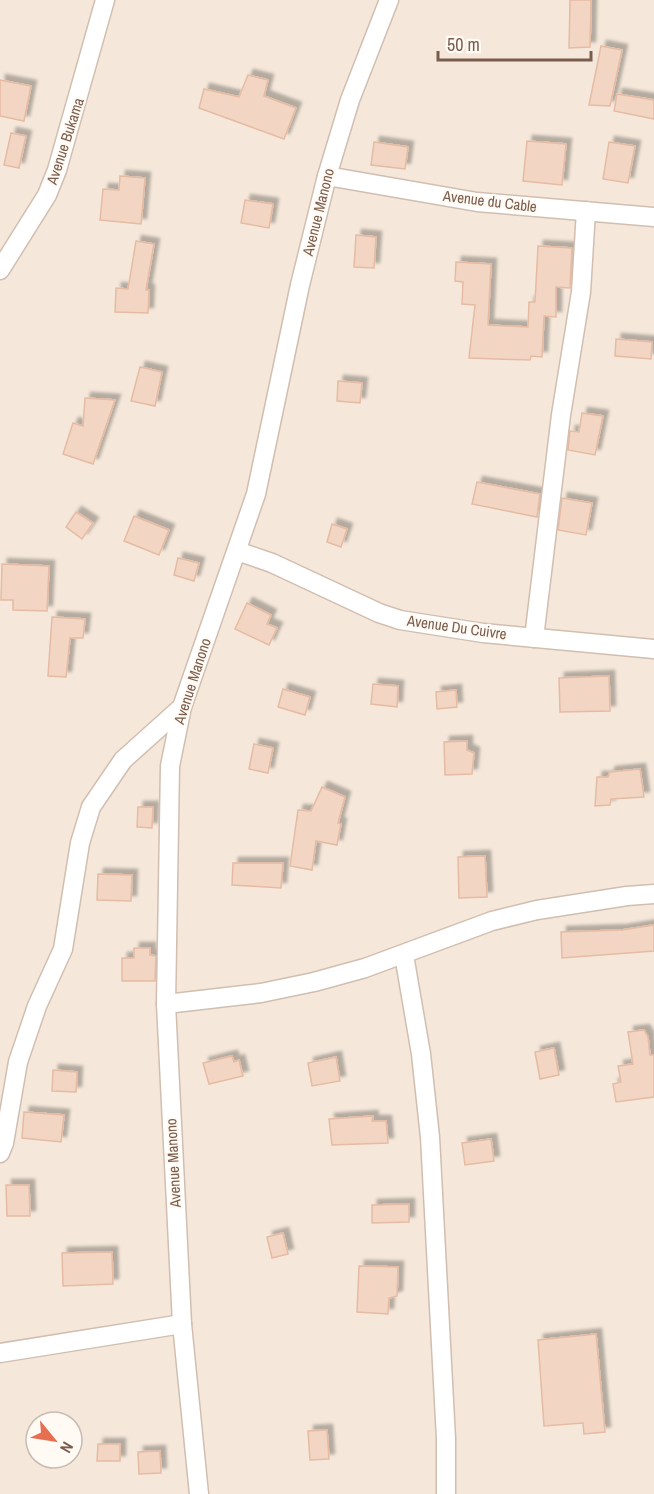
<svg xmlns="http://www.w3.org/2000/svg" width="654" height="1494" viewBox="0 0 654 1494" font-family="'Archivo Narrow',sans-serif">
	<style>
		.residential { fill: #f5e8da; fill-rule: evenodd }
		.building { fill: #f3d5c3; stroke: #e6bba3; stroke-width: 1.5; filter: url(#shadow) }
		.lines { fill: none; stroke-linecap: round; stroke-linejoin: round }
		.minor-casing { stroke: #d1beb0; stroke-width: 21 }
		.minor { stroke: #fff; stroke-width: 18 }
		.labels { text-anchor: middle; dominant-baseline: central; stroke-width: 4.5; stroke-linejoin: round; paint-order: stroke }
		.street-label { font-size: 15px; fill: #7a5c4d; stroke: #fffaf3 }
	</style>
	<defs>
		<filter id="shadow"><feDropShadow dx="5.5" dy="-5.5" stdDeviation="1.5" flood-color="#0004"/></filter>
	</defs>
	<rect width="100%" height="100%" fill="#fdf6ec"/>
	<!-- residential -->
	<path class="residential" d="M0 0H654V1494H0ZM36 1422H72V1458H36Z"/>
	<!-- building -->
	<g class="building">
		<path d="M570 0H591L590 47 569 48Z"/>
		<path d="M601 46 622 50 610 106 589 105Z"/>
		<path d="M248 75 268 80 264 96 296 108 284 139 199 108 204 89 239 97Z"/>
		<path d="M0 80 31 86 24 121 0 116Z"/>
		<path d="M617 94 654 100V119L614 111Z"/>
		<path d="M11 133 26 136 19 168 4 165Z"/>
		<path d="M527 141 566 144 562 185 523 181Z"/>
		<path d="M374 142 408 147 405 169 371 165Z"/>
		<path d="M609 142 635 146 628 183 603 179Z"/>
		<path d="M120 176 145 178 141 224 100 220 103 189 119 190Z"/>
		<path d="M245 200 273 204 269 228 241 223Z"/>
		<path d="M356 235 376 237 374 268 354 267Z"/>
		<path d="M136 241 154 244 146 290H149L148 313 115 312 116 288 128 289Z"/>
		<path d="M538 246 572 248 570 288 556 287V317L544 316 542 357 531 356 530 360 469 358 475 305 462 304 463 282 455 281 456 262 491 264 488 325 528 327 529 302H535Z"/>
		<path d="M616 339 652 342 651 359 615 356Z"/>
		<path d="M140 367 162 372 155 406 131 401Z"/>
		<path d="M338 381 362 383 360 403 337 401Z"/>
		<path d="M85 398 115 400 93 464 63 454 73 423 83 426Z"/>
		<path d="M582 413 603 416 595 455 568 450 570 431 579 432Z"/>
		<path d="M477 482 540 494 537 517 472 504Z"/>
		<path d="M562 498 592 503 586 535 558 530Z"/>
		<path d="M76 512 93 523 82 539 66 527Z"/>
		<path d="M134 516 169 530 159 555 124 541Z"/>
		<path d="M332 524 347 529 341 547 327 542Z"/>
		<path d="M178 558 199 563 194 581 174 575Z"/>
		<path d="M2 564 49 566 47 611 13 610V600H1Z"/>
		<path d="M247 603 271 615 267 624 277 628 269 645 235 629Z"/>
		<path d="M52 617 85 619 83 638H70L66 677 48 676Z"/>
		<path d="M609 676 610 711 560 712 559 678Z"/>
		<path d="M373 684 398 686 397 707 371 704Z"/>
		<path d="M283 689 310 697 305 715 278 707Z"/>
		<path d="M456 690 457 707 437 709 436 692Z"/>
		<path d="M467 741V750L474 753 472 774 445 775 444 742Z"/>
		<path d="M254 744 273 748 268 773 249 769Z"/>
		<path d="M640 769 644 797 611 799 610 805 595 806 597 777H608L610 772Z"/>
		<path d="M322 787 345 797 338 823 341 824 337 845 316 841 312 870 290 866 298 810 311 811Z"/>
		<path d="M138 807H153L152 828 137 827Z"/>
		<path d="M485 856 487 897 459 898 458 857Z"/>
		<path d="M233 863H283L281 888 232 885Z"/>
		<path d="M98 874 132 875 131 901 97 900Z"/>
		<path d="M654 925V951L562 958 561 932 622 930Z"/>
		<path d="M134 948H150V955L156 956 155 981H122V958H134Z"/>
		<path d="M644 1030 648 1037 650 1055H654V1097L616 1102 613 1084 621 1082 618 1066 633 1064 628 1032Z"/>
		<path d="M554 1048 559 1075 540 1079 535 1052Z"/>
		<path d="M232 1056 234 1062 239 1060 243 1076 209 1084 203 1063Z"/>
		<path d="M336 1057 340 1081 312 1086 308 1063Z"/>
		<path d="M53 1070 77 1072 76 1092 52 1091Z"/>
		<path d="M24 1112 64 1115 61 1142 22 1138Z"/>
		<path d="M373 1116 372 1121H386L388 1143 332 1145 329 1119Z"/>
		<path d="M491 1139 494 1161 465 1165 462 1143Z"/>
		<path d="M6 1185H29L30 1216H7Z"/>
		<path d="M409 1204V1222L372 1223V1205Z"/>
		<path d="M283 1233 288 1254 272 1258 267 1237Z"/>
		<path d="M112 1252 113 1284 63 1286 62 1253Z"/>
		<path d="M359 1266 398 1267 397 1296 389 1298 388 1314 357 1312Z"/>
		<path d="M596 1334 605 1432 584 1434 583 1423 544 1426 538 1340Z"/>
		<path d="M327 1430 329 1459 310 1460 308 1431Z"/>
		<path d="M98 1444H120V1461H97Z"/>
		<path d="M160 1451 161 1473 139 1474 138 1452Z"/>
	</g>
	<g class="lines">
		<!-- minor casing -->
		<g class="minor-casing">
			<g id="minor">
				<path d="M327 176 477 202 654 217"/>
				<path d="M0 270 47 195 57 170 105 0"/>
				<path d="M237 551 272 563 379 613 400 620 483 633 654 649"/>
				<path d="M534 638 561 415 581 292 586 211"/>
				<path d="M404 955 421 1054 430 1137 446 1439V1494"/>
				<path d="M166 1004 261 993 314 982 365 968 492 921 537 910 627 896 654 894"/>
				<path d="M0 1153 4 1143 18 1062 37 1006 63 949 80 843 91 807 123 760 182 707"/>
				<path d="M0 1353 182 1324"/>
				<path d="M199 1494 182 1324 166 1004 170 766 182 707 256 494 300 285 327 176 350 100 389 0"/>
			</g>
		</g>
		<!-- minor -->
		<use href="#minor" class="minor"/>
	</g>
	<g class="labels">
		<!-- street labels -->
		<g class="street-label">
			<text transform="translate(65 141) rotate(-72)">Avenue Bukama</text>
			<text transform="translate(490 201) rotate(7)">Avenue du Cable</text>
			<text transform="translate(318 212) rotate(-76)">Avenue Manono</text>
			<text transform="translate(457 627) rotate(8)">Avenue Du Cuivre</text>
			<text transform="translate(192 681) rotate(-72)">Avenue Manono</text>
			<text transform="translate(173 1163) rotate(-93)">Avenue Manono</text>
		</g>
	</g>
	<!-- north arrow -->
	<g transform="translate(54 1440) rotate(120)"><circle r="28" fill="#fffaf3" stroke="#cabbb1" stroke-width="1.5"/>
	<path d="M0-4.5L10 22L0 15L-10 22Z" fill="#e76f51"/>
	<text y="-9" font-size="16" font-weight="bold" text-anchor="middle" fill="#7a5c4d">N</text>
	</g>
	<!-- scale -->
	<path d="M438 51v9h153v-9" fill="none" stroke="#7a5c4d" stroke-width="3"/>
	<text x="447" y="51" font-size="18" fill="#7a5c4d" stroke="#fffaf3" stroke-width="4.5" paint-order="stroke">50 m</text>
</svg>
